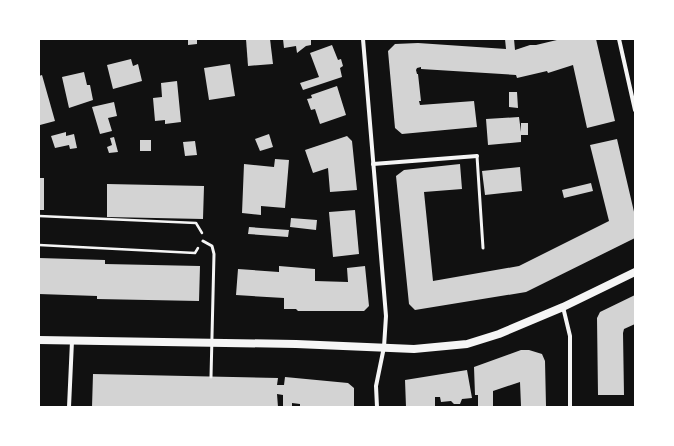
<svg xmlns="http://www.w3.org/2000/svg" width="674" height="446" viewBox="0 0 674 446" font-family="Figtree,sans-serif">
	<style>
		.building { fill: #d3d3d3 }
		.lines { fill: none; stroke-linecap: round; stroke-linejoin: round }
		.path { stroke: #f5f5f5; stroke-width: 2.5 }
		.service { stroke: #f5f5f5; stroke-width: 3 }
		.minor { stroke: #f5f5f5; stroke-width: 4 }
		.secondary { stroke: #f5f5f5; stroke-width: 8 }
	</style>
	<rect width="100%" height="100%" fill="#111"/>
	<!-- building -->
	<g class="building">
		<path d="M188 39H197V44L188 45Z"/>
		<path d="M246 39H270L273 64 248 66Z"/>
		<path d="M283 39H311V45L306 46 297 53 296 46 284 48Z"/>
		<path d="M505 39H514L515 50 530 45H536L561 39H596L615 121 587 128 573 65 548 73 547 71 517 78 516 75 421 69V67L417 68 416 70 417 74H418L421 101H419L420 105 474 101 477 127 402 134 395 128 388 51 395 44 418 43 506 49Z"/>
		<path d="M332 45 338 60 341 59 343 66 340 68 342 77 303 90 300 83 319 77 310 53Z"/>
		<path d="M131 59 133 66 138 64 142 81 113 89 107 65Z"/>
		<path d="M230 64 235 96 209 100 204 68Z"/>
		<path d="M84 72 87 85H90L93 100 69 108 62 77Z"/>
		<path d="M42 75 55 121 40 125 39 76Z"/>
		<path d="M177 81 181 122 165 124V120L155 121 153 98 162 97 161 83Z"/>
		<path d="M337 86 346 115 320 124 315 109 311 110 307 99 312 98 311 95Z"/>
		<path d="M509 92H517L518 108 509 107Z"/>
		<path d="M114 102 117 116 108 118 112 131 100 134 92 107Z"/>
		<path d="M519 117 521 132V123H528V135H521V142L488 145 486 119Z"/>
		<path d="M66 132V136L74 134 77 148 70 149 69 145 55 148 51 136Z"/>
		<path d="M269 134 273 147 260 151 255 139Z"/>
		<path d="M347 136 352 141 357 190 330 192 328 168 313 173 305 150Z"/>
		<path d="M114 137 118 152 109 153 107 147 112 145 110 138Z"/>
		<path d="M617 139 635 216V238L526 292 415 310 409 304 396 176 404 170 460 164 462 189 424 192 433 281 519 266 609 221 590 145Z"/>
		<rect x="140" y="140" width="11" height="11"/>
		<path d="M195 141 197 155 185 156 183 142Z"/>
		<path d="M275 159 289 160 285 208 261 206V215L242 213 244 164 274 167Z"/>
		<path d="M520 167 522 191 485 195 482 171Z"/>
		<rect x="39" y="178" width="5" height="32"/>
		<path d="M591 183 593 191 564 198 562 190Z"/>
		<path d="M107 184 204 186 203 219 107 217Z"/>
		<path d="M355 210 359 254 333 257 329 212Z"/>
		<path d="M291 218 317 220 316 230 290 227Z"/>
		<path d="M249 227 289 230 288 237 248 234Z"/>
		<path d="M39 258 105 260V264L200 266 199 301 97 299V296L39 294Z"/>
		<path d="M279 266 315 269V281L348 282 347 268 365 266 369 306 364 311H298L296 309H284V298L236 295 238 269 279 272Z"/>
		<path d="M635 295V324L624 329 623 333 624 395H598L597 318 600 312Z"/>
		<path d="M521 350H529L542 354 545 361 546 406H521L520 382 493 391V407H478V395H475L474 367Z"/>
		<path d="M467 370 472 398 462 399 460 404H454L451 401 441 402 440 397H435V407H406L405 380Z"/>
		<path d="M93 374 278 378 277 385H284L285 377 348 383 354 388V407H300V404L292 403V407H283V395L277 394 278 407H92Z"/>
	</g>
	<g class="lines">
		<!-- path -->
		<g class="path">
			<path d="M39 216 196 223 202 233"/>
			<path d="M39 245 195 253 198 248"/>
		</g>
		<!-- service -->
		<g class="service">
			<path d="M477 156 483 248"/>
			<path d="M203 241 212 246 214 254 211 377"/>
		</g>
		<!-- minor -->
		<g class="minor">
			<path d="M363 39 386 316 384 347 376 386 377 407"/>
			<path d="M619 39 635 110"/>
			<path d="M373 164 477 156"/>
			<path d="M563 307 570 336V407"/>
			<path d="M69 407 72 341"/>
		</g>
		<!-- secondary -->
		<path class="secondary" d="M39 340 296 344 414 349 467 344 499 334 563 307 635 272"/>
	</g>
	<!-- border -->
	<rect width="674" height="446" fill="none" stroke="#ffffff" stroke-width="80"/>
</svg>
